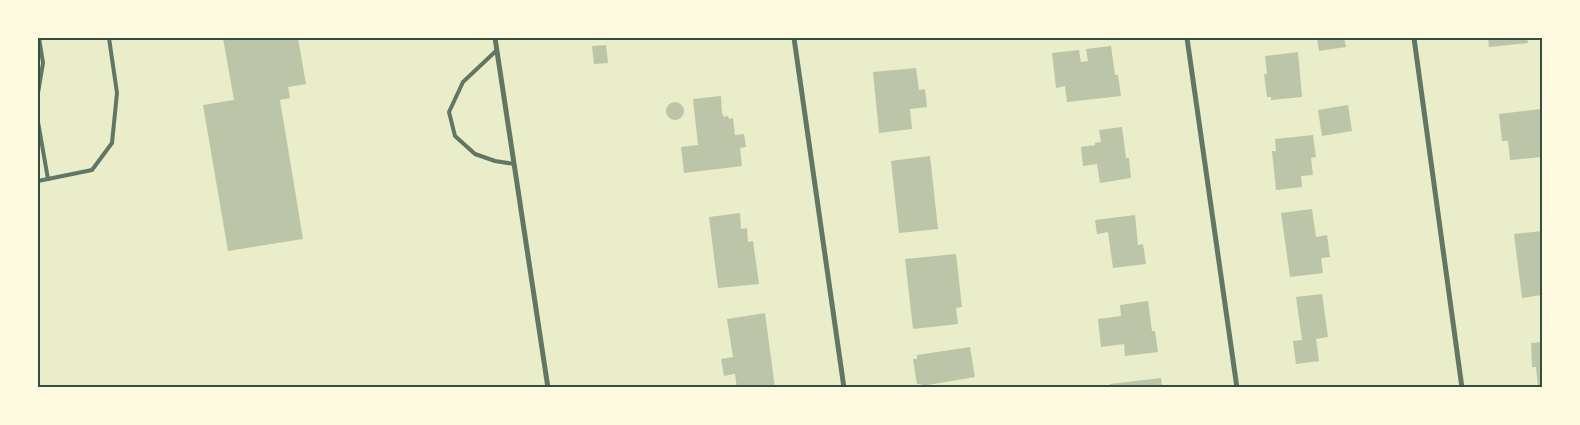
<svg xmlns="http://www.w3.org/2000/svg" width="1580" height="425" viewBox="0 0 1580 425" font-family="'DM Sans',sans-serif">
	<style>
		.building { fill: #bcc5a7 }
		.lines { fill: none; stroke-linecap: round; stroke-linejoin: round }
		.service { stroke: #617663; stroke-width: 4 }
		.minor { stroke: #617663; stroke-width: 5 }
		.neatline { fill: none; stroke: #344e41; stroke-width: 2 }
	</style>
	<rect width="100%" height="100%" fill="#e9edc9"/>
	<!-- building -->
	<g class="building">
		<path d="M223 38H298L306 84 288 87 290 98 280 100 303 239 228 251 203 105 234 100Z"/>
		<path d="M1317 38H1344L1346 47 1319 51Z"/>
		<path d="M1488 38H1527L1528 43 1489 47Z"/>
		<path d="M606 45 608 63 594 64 592 46Z"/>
		<path d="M1111 46 1115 75H1118L1121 96 1067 102 1065 86 1056 88 1052 53 1079 50 1081 62 1088 61 1086 49Z"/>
		<path d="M1298 52 1302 97 1271 100V97H1267L1264 74H1267L1265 56Z"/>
		<path d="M916 68 919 90 925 89 927 107 910 109 912 129 879 133 873 72Z"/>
		<path d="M721 96 722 113 724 117 728 116 729 119 733 118 735 135 744 134 746 147 740 148 742 166 684 173 681 147 698 145 693 99Z"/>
		<circle cx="675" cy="111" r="9"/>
		<path d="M1348 105 1352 131 1322 136 1318 110Z"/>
		<path d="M1542 109V131L1540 132 1542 157 1510 160 1508 141H1502L1499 114Z"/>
		<path d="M1122 127 1126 158H1129L1131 178 1100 183 1097 164 1083 166 1081 147 1095 145V143L1101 142 1099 130Z"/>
		<path d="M1313 135 1316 157 1311 158 1313 175 1301 176 1302 187 1276 190 1272 151H1276L1275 139Z"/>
		<path d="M930 156 938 229 899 233 891 161Z"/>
		<path d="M1312 209 1316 237 1327 235 1330 257 1321 258 1323 273 1290 277 1281 213Z"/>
		<path d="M740 213 741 229 747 228 748 242 753 241 759 284 718 288 709 217Z"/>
		<path d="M1135 215 1138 245 1143 244 1146 264 1113 268 1108 232 1097 234 1095 220Z"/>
		<path d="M1542 231V295L1522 298 1514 234Z"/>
		<path d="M956 254 962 307 956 308 958 324 913 329 905 259Z"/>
		<path d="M1322 294 1328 337 1316 339 1319 361 1296 364 1293 341 1302 340 1296 297Z"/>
		<path d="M1148 301 1152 331H1155L1158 352 1125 356 1124 344 1101 347 1098 319 1121 316 1120 305Z"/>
		<path d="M765 313 775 388H737L735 374 724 376 721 359 733 357 727 319Z"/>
		<path d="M1542 342V388H1538L1536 367H1532L1531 343Z"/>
		<path d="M970 347 975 377 922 386 921 384H917L913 359H917V355Z"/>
		<path d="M1161 378 1162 388H1110V384Z"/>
	</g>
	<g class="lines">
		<!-- service -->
		<g class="service">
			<path d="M497 50 463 82 449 112 455 136 475 154 495 161 514 164"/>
			<path d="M38 93 43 63 39 38"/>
			<path d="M38 122 48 179"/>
			<path d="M38 181 92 170 112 143 117 93 109 38"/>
		</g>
		<!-- minor -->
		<g class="minor">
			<path d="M495 38 548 388"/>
			<path d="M794 38 844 388"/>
			<path d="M1187 38 1237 388"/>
			<path d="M1414 38 1462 388"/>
		</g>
	</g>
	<!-- border -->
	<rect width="1580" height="425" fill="none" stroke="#fefae0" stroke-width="78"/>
	<rect x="39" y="39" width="1502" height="347" class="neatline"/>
</svg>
